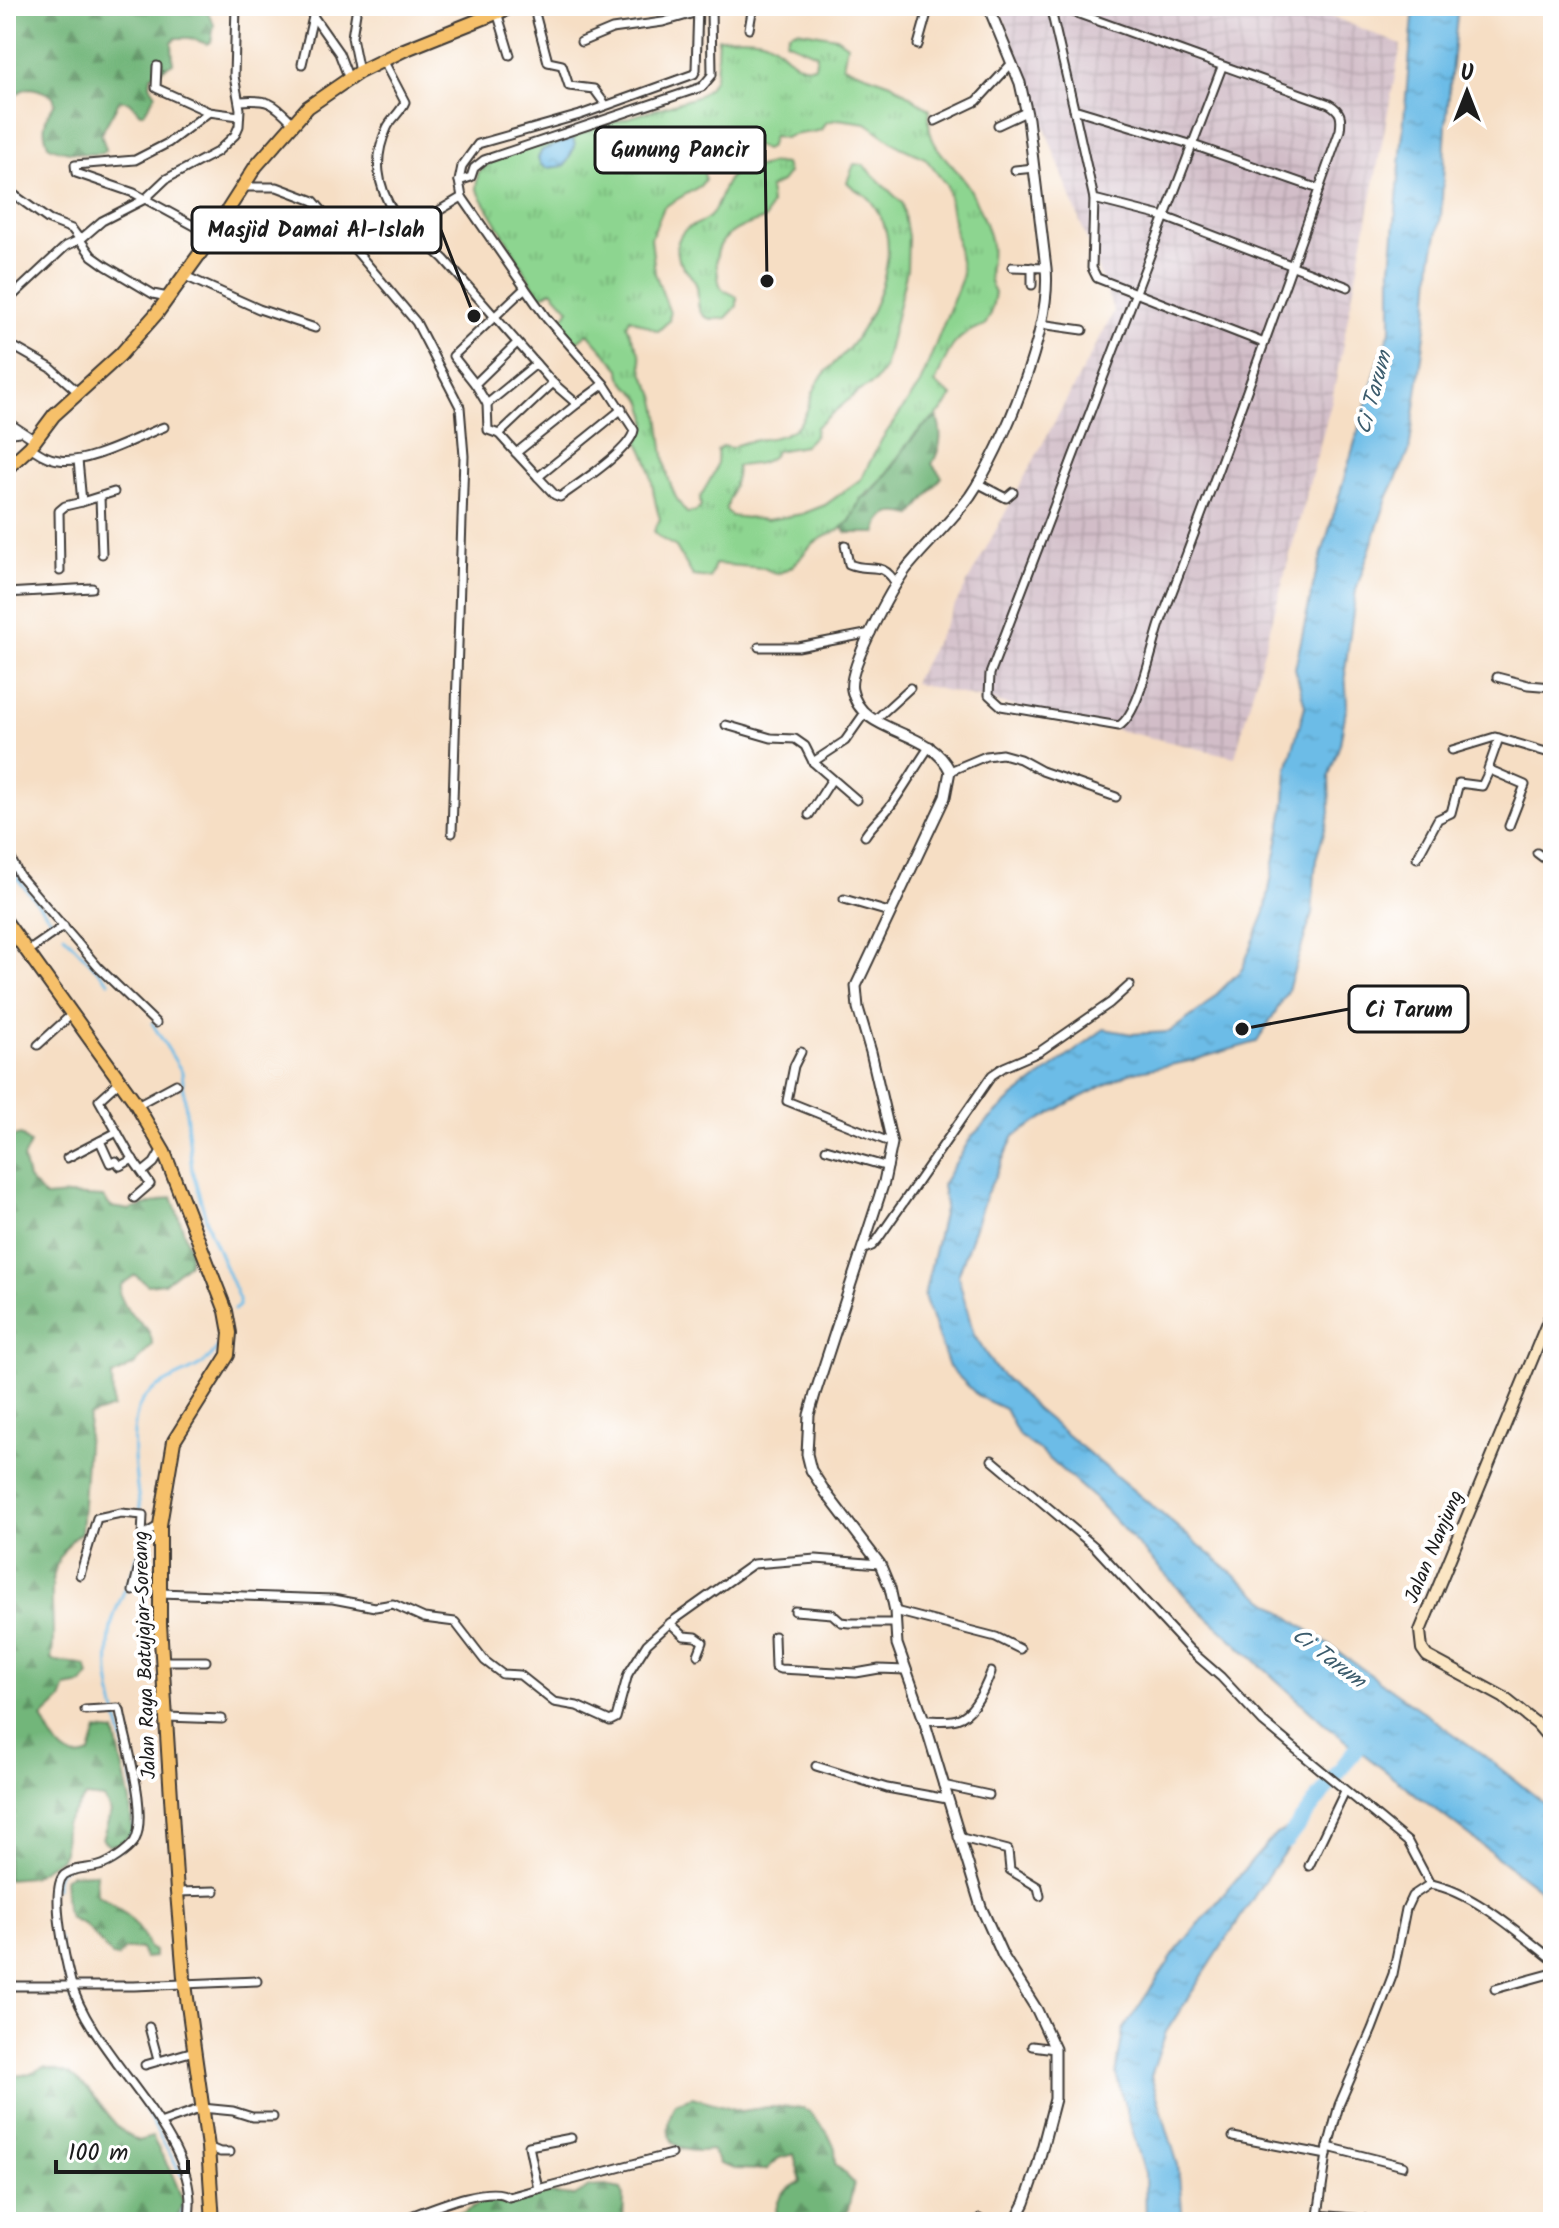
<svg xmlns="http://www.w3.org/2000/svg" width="1559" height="2228" viewBox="0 0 1559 2228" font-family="Kalam,sans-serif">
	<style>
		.industrial { fill: url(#industrial-grid) }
		.grass { fill: url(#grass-tufts); stroke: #547856; stroke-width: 2; fill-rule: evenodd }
		.forest { fill: url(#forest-firs); stroke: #47694b; stroke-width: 2 }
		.water { fill: url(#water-ripples); stroke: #446c82; stroke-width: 2 }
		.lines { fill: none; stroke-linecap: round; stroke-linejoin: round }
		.stream { stroke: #6cbce7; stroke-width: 3 }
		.river { stroke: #6cbce7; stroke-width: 16 }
		.minor-casing { stroke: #3d3935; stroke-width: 11 }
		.tertiary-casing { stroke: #3d3935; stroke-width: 13 }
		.secondary-casing { stroke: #3d3935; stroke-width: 14 }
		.primary-casing { stroke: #3d3935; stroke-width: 16 }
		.trunk-casing { stroke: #3d3935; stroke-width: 16 }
		.minor { stroke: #fff; stroke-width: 7 }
		.tertiary { stroke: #fff; stroke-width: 9 }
		.secondary { stroke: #fbe6c4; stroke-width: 10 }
		.primary { stroke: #f6c06b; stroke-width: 12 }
		.trunk { stroke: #f6c06b; stroke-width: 12 }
		.labels { text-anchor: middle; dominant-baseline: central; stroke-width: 8; stroke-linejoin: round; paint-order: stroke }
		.street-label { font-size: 20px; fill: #1c1c1c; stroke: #fff }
		.water-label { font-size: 22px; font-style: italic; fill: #3c5c6d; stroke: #fff }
		.leader { fill: none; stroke: #1c1c1c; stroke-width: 3 }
		.callout-dot { fill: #1c1c1c; stroke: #fff; stroke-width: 3 }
		.callout { fill: #fff; stroke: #1c1c1c; stroke-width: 3 }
		.callout-label { font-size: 22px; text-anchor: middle; font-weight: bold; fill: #1c1c1c }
	</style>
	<defs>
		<pattern id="industrial-grid" width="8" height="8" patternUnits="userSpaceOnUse" patternTransform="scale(2)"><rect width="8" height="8" fill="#d2bdc8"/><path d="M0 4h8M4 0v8" fill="none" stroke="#b4a2ab"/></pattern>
		<pattern id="grass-tufts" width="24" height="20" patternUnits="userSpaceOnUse" patternTransform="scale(2)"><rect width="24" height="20" fill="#8dd590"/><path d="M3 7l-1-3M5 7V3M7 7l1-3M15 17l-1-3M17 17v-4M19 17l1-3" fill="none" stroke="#79b67c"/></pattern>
		<pattern id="forest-firs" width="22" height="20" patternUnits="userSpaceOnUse" patternTransform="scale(2)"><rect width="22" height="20" fill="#72b67a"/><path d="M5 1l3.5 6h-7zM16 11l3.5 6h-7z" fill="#5d9363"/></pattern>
		<pattern id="water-ripples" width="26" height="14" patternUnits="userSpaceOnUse" patternTransform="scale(2)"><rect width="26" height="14" fill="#6cbce7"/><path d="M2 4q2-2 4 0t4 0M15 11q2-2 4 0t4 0" fill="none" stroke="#5da1c6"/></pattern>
	</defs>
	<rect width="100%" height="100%" fill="#fff"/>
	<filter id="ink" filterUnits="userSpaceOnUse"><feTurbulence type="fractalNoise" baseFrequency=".0125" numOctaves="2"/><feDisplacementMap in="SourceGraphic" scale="16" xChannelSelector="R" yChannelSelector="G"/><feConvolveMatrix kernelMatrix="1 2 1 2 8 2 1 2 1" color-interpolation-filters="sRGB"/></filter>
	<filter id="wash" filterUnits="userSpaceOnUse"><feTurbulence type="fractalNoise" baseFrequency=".006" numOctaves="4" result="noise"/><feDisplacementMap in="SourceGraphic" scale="32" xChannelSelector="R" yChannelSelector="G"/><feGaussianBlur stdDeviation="1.8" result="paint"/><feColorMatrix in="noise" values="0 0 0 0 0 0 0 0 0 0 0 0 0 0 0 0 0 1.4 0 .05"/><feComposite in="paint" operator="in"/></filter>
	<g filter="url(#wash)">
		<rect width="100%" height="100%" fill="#f6dec4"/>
		<!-- industrial -->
		<path class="industrial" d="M999 6H1307L1401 45 1332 400 1235 757 913 683 1114 312Z"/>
		<!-- grass -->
		<g class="grass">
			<path d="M797 30 836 37 847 45 843 66 891 83 930 110C923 150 955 160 971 191 978 206 989 228 991 245 994 266 983 272 995 293L991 314 985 325C952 335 947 354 935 384L952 396C943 415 927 421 914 436 895 459 886 479 862 498 856 503 855 514 851 520 842 532 825 534 814 543 798 557 799 567 776 574L764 568 715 564 710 578 693 576 676 547 660 538 654 531 660 519C649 488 656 471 638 441L647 426C647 418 646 408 642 400 634 386 620 387 620 369L588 333 576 342 560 323 569 309 552 290 540 297 476 188 478 173 494 159 696 97C723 82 715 65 718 38 732 38 751 35 765 40 785 47 791 71 815 66L817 54 786 41 789 33ZM838 119 866 123 900 147 925 158 947 186 962 272 961 280 920 384 882 439 861 479 825 505 802 514 767 520 731 516 726 510 736 477 737 466C752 464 769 465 776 451L804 446 815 435 816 427 859 391 874 383 884 369 907 269 908 237 902 203 863 165 854 164 847 182C853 189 859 191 866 196 872 201 877 210 880 216 901 254 875 312 853 343 843 356 830 366 820 379 809 395 810 415 795 428 776 443 750 436 731 448L723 446 717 451C720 471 707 482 700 498L701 507 695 512 687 513C659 483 665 436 656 400 654 389 646 382 643 372 641 366 642 360 640 354 636 344 630 335 627 325L630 318 658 331 669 321 670 313 655 273 651 238 664 207 700 186 705 180 703 163 711 143H749L765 150 769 148 773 136 785 138C794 132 810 134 821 130L825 123Z"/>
			<path d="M773 163 785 164 788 173 781 182 769 188 771 204 765 219C739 226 712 237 717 268 718 274 718 282 721 287 724 292 732 293 737 297V306L726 318C718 319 708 321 702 314 695 307 700 293 696 284 689 269 667 259 681 235 687 224 704 225 712 214 720 203 722 184 732 175 739 168 762 168 773 163Z"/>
		</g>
		<!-- forest -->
		<g class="forest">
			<path d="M6 6H205L214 25 211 42 207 44 190 38H176L172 43 173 63 151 76 150 85 156 94 144 113H140L130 102 120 100 101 134 106 149 103 153C91 156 58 152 48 145 41 127 45 118 55 103L53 96C27 84 25 85 6 105Z"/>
			<path d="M937 418C943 435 941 448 932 464L942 477 912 515C894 510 879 512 877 533H847L842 527 850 521 861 498 869 495 893 467 906 446 923 427Z"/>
			<path d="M21 1135 30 1144 23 1158 28 1179 45 1197 68 1195 103 1197 111 1207 130 1210 172 1197 190 1250 189 1263 164 1283 148 1285 135 1275 121 1285 119 1293C122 1299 125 1307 129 1312 139 1323 152 1327 152 1345L134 1365 112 1376 113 1408 89 1416 81 1533C73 1536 70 1543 64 1550 41 1585 59 1622 51 1660L86 1666 89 1675 82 1684 66 1687 61 1700 42 1718C53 1738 62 1766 90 1754L97 1730 115 1732 130 1802 132 1832 120 1844 109 1845 102 1839 111 1812 104 1799 85 1797 65 1824 64 1852 60 1859 31 1877 7 1879 6 1138Z"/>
			<path d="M96 1873 97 1895C119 1906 141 1924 149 1948L154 1951V1957L145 1958 141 1949H125L119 1957 112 1956 85 1925 69 1917 66 1909 64 1879 70 1874Z"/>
			<path d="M44 2067C51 2069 62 2070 69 2074 98 2090 109 2129 138 2141L152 2137 173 2176 183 2201 176 2222H6V2073C20 2079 31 2073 44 2067Z"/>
			<path d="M692 2097 742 2111 768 2107 803 2108 810 2112 827 2132 835 2148 836 2165 854 2183 845 2222H778C772 2200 782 2190 801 2182L794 2154 779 2158 766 2170 734 2169 719 2164 712 2150C674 2155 659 2140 675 2103Z"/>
			<path d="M605 2186 621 2189 624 2196 623 2222H415L429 2216 464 2212 490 2197 510 2201 539 2193 575 2196 589 2187Z"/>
		</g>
		<!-- water -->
		<g class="water">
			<path d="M1414 6H1458L1446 125 1441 216 1432 259 1428 313 1409 452 1388 496 1356 590 1345 670 1347 704 1340 744 1329 775 1330 813 1316 859 1312 914 1287 993 1257 1042 1190 1061 1129 1073 1065 1105 1014 1136 986 1195 958 1276 974 1335 995 1368 1036 1409 1260 1596 1482 1754 1553 1810V1900L1327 1726 1193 1604 1095 1499 1039 1450 1019 1436 1005 1409 979 1397 949 1367 924 1296 945 1205 942 1185 972 1136 1011 1099 1104 1029 1132 1034 1169 1032 1203 1008 1242 969 1265 912 1285 803 1287 769 1305 706 1295 668 1315 577 1378 364 1391 328V268Z"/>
			<path d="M573 138 575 146 565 166 547 168 541 165 538 158 542 150Z"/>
			<path d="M1298 1824 1301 1830 1272 1869 1166 2032 1151 2076 1178 2165 1183 2222H1146L1145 2174 1116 2075 1123 2030 1176 1951 1244 1870 1276 1834Z"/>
		</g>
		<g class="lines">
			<!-- stream -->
			<g class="stream">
				<path d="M6 860 17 878 54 923"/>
				<path d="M64 935 109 982"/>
				<path d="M152 1023 182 1072 192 1170 210 1232 239 1299V1306L234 1310"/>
				<path d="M140 1512C137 1481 129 1445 137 1413 146 1375 210 1377 219 1343 221 1335 220 1326 222 1318"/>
				<path d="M56 1888C56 1884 55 1879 57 1876 68 1849 127 1870 135 1825 142 1784 112 1720 109 1674 108 1655 108 1631 115 1613 122 1593 133 1577 137 1556"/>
				<path d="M59 1939 65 1979"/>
				<path d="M69 1993 88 2035 120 2074"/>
				<path d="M141 2102 182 2176"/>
				<path d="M179 2222 185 2207"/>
			</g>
			<!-- river -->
			<path class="river" d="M1286 1841 1369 1732"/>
		</g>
	</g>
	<g filter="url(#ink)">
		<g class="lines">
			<!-- minor casing -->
			<g class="minor-casing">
				<g id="minor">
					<path d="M306 6 339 53 349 79"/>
					<path d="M357 6 352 37 359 72"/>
					<path d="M1050 6 1074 109 1193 145 1319 189"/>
					<path d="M1057 6 1329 104C1341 111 1342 117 1340 130 1282 294 1224 458 1161 621 1152 645 1140 713 1119 726L1001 706 989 695 990 674 1222 67"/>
					<path d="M497 12 510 55"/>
					<path d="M536 17 548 62 562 65 569 86 594 89 605 104"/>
					<path d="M749 29 753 6"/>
					<path d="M581 42 612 29 663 22 698 12"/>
					<path d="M918 45 929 6"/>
					<path d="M384 62 405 102C401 112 391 119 387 128 373 159 377 185 394 213L444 259 553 383 577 404 516 453 499 434 488 430 487 404 475 384 517 343"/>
					<path d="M302 64 313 17"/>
					<path d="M157 66 156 88 209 112"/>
					<path d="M240 101C268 99 273 102 292 122"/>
					<path d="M1074 109 1094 199 1165 217 1348 287"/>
					<path d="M935 121 977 101 1011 64"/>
					<path d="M998 125 1026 112"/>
					<path d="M6 150 8 146"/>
					<path d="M1015 170 1034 168"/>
					<path d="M459 181 471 177 474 168 484 160 702 87 712 75 711 6"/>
					<path d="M243 187H277L314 201 416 322 460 407 464 456 452 833"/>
					<path d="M6 189 49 220 72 229 92 256 106 266 153 294 168 297"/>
					<path d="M1094 199 1092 268 1097 278 1264 343"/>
					<path d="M410 228 462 197"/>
					<path d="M211 235 134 193 76 173 75 165 135 160 168 143 209 112 239 116"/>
					<path d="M1012 267 1046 268"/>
					<path d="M1032 267V285"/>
					<path d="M185 276 259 309 315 328"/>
					<path d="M525 288 462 197 459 181 462 166 478 144 580 115 694 74 696 70 698 6"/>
					<path d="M6 302 66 246 81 239 102 221 145 199 166 179 217 152 235 135 239 126 240 109 234 76 236 6"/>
					<path d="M1040 324 1083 330"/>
					<path d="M16 348 51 368 79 393"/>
					<path d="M475 384 453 356 525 288 547 319 604 384 634 430C631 450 578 484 560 497L555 495 538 477"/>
					<path d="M487 404 536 364"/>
					<path d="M577 404 604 384"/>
					<path d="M6 421 35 440"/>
					<path d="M6 434 19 432"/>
					<path d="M499 434 553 383"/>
					<path d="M30 447C39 453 48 459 59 460 87 465 137 437 164 427"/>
					<path d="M516 453 538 477 622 409"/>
					<path d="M977 483 1006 498 1013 492"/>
					<path d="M100 497 102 554"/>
					<path d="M82 502 114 492"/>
					<path d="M845 545 849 564C870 573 882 559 896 584"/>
					<path d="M60 571 59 511 65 506 82 502 78 460"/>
					<path d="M6 593 92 588"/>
					<path d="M759 647H798L871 633"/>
					<path d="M1497 677 1528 685 1553 687"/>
					<path d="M875 720 910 688"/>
					<path d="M726 725 771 738 795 739 805 746 813 762"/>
					<path d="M1499 738 1488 769 1525 785 1509 826"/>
					<path d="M1452 750 1495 737 1553 754"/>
					<path d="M950 771 986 756 1002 754 1020 759 1042 771 1116 797"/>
					<path d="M857 800 813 762 845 741 864 714"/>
					<path d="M809 815 832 779"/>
					<path d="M865 836C874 822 886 814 894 801 907 783 917 764 930 746"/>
					<path d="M6 849 19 875 99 968 156 1023"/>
					<path d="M1537 853 1553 865"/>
					<path d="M1417 858 1438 819 1451 813 1459 783 1482 786 1489 771"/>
					<path d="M844 899 889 912"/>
					<path d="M28 951 64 926"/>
					<path d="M38 1045 72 1014"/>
					<path d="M801 1052 794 1066 787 1101 892 1143"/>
					<path d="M120 1081 99 1100 131 1157 150 1184 134 1198"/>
					<path d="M137 1105 176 1084"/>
					<path d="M100 1141 110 1163 116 1161 120 1166 133 1159"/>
					<path d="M826 1149 888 1167"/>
					<path d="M67 1158 117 1132"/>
					<path d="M143 1172 154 1163 162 1149"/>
					<path d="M862 1250 872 1246 878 1239 992 1075 1004 1067 1039 1052 1110 1003 1130 985"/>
					<path d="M992 1460 1095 1547 1191 1651 1221 1677 1263 1722 1408 1842 1430 1884"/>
					<path d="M80 1575 97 1518 121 1513 143 1515 142 1536"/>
					<path d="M133 1591 139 1566 142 1536 160 1525"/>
					<path d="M160 1593 333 1599 375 1607 393 1604 424 1618 455 1622 485 1661 502 1674 520 1675 554 1702 577 1706 610 1721 616 1718 628 1674 647 1644 670 1623 753 1564 816 1559 880 1564"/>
					<path d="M795 1611 832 1614 841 1622 849 1623H894"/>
					<path d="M895 1611 996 1637 1020 1649"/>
					<path d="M670 1623 684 1636 696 1637 703 1642 698 1655"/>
					<path d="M774 1636 775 1667 780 1669 856 1673 879 1669 906 1670"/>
					<path d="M162 1661H206"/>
					<path d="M85 1710 118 1708 120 1710C125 1741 150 1815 134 1842 127 1851 110 1863 99 1866 88 1869 74 1867 64 1875 49 1889 66 1963 71 1982 92 2060 207 2140 188 2222"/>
					<path d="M167 1717 222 1719"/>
					<path d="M924 1720C934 1720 947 1722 957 1719 974 1714 985 1688 991 1672"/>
					<path d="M816 1766 887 1788 947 1799"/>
					<path d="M943 1785 989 1795"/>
					<path d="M958 1837 1008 1850 1010 1870 1038 1887 1040 1896"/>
					<path d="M1309 1866 1345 1791"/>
					<path d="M177 1892 215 1891"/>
					<path d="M6 1986H134L257 1981"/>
					<path d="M1495 1989 1553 1973"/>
					<path d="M149 2027 158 2060"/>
					<path d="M1032 2046 1055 2049"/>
					<path d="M145 2065 194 2051"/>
					<path d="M160 2123 202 2108 233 2111 252 2117H273"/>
					<path d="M1233 2137 1327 2155"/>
					<path d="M208 2147 220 2152H230"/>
					<path d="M1328 2147 1403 2166"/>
					<path d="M538 2189 671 2154"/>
					<path d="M1317 2215 1365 2219"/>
					<path d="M395 2222C419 2214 488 2182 509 2197L538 2189 529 2146 571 2138"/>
					<path d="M978 2222 980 2219"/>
					<path d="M1317 2222 1328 2147 1339 2105 1372 2029 1393 1974 1406 1909 1412 1896 1430 1884C1472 1891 1520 1934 1553 1960"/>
				</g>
			</g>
			<!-- tertiary casing -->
			<g class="tertiary-casing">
				<path id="tertiary" d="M988 6 1020 83 1028 119 1046 268C1052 328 1004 446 970 496 951 522 926 544 906 569 892 588 847 669 852 690 861 736 930 727 950 771L945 797 856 986 858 1008 871 1052 892 1143 884 1182 815 1394 809 1415 807 1454 811 1470 826 1493 880 1564 890 1588 895 1611 897 1644 924 1720 981 1907 1003 1956 1037 2010 1055 2049V2099L1037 2168 1025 2203 1015 2222"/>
			</g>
			<!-- secondary casing -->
			<g class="secondary-casing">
				<path id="secondary" d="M1553 1309 1420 1631 1422 1649 1427 1656 1503 1697 1537 1724 1553 1743"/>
			</g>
			<!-- primary casing -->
			<g class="primary-casing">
				<path id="primary" d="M6 469 30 447 54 415 120 355 157 313 201 252 256 166 308 107 359 72 404 50 514 6"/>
			</g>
			<!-- trunk casing -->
			<g class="trunk-casing">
				<path id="trunk" d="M6 922 133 1099 164 1152 226 1311 230 1333 228 1355 174 1441 160 1525V1624L177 1892 184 1977 208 2147 213 2222"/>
			</g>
			<!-- minor -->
			<use href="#minor" class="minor"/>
			<!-- tertiary -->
			<use href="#tertiary" class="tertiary"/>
			<!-- secondary -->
			<use href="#secondary" class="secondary"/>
			<!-- primary -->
			<use href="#primary" class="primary"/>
			<!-- trunk -->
			<use href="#trunk" class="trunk"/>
		</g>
	</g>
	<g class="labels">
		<!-- street labels -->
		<g class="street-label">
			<text transform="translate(1435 1547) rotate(-67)">Jalan Nanjung</text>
			<text transform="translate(146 1655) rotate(-92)">Jalan Raya Batujajar-Soreang</text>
		</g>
		<!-- water labels -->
		<g class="water-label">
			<text transform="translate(1375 393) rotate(-75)">Ci Tarum</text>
			<text transform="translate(1328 1659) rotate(37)">Ci Tarum</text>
		</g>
	</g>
	<!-- callouts -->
	<path class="leader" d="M767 281L765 150M474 316L441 230M1242 1029L1349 1009"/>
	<g class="callout-dot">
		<circle cx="767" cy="281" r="8"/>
		<circle cx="474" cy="316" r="8"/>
		<circle cx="1242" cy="1029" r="8"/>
	</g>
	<g class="callout">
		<rect x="595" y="127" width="170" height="46" rx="8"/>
		<rect x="192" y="207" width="249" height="46" rx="8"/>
		<rect x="1349" y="986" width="119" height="46" rx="8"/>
	</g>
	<g class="callout-label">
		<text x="680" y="157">Gunung Pancir</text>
		<text x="316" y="237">Masjid Damai Al-Islah</text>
		<text x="1409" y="1017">Ci Tarum</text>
	</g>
	<!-- margin -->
	<rect width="1559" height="2228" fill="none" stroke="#fff" stroke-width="32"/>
	<!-- north arrow -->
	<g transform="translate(1467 92)" stroke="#ffffff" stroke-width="6" paint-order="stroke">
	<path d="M0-6L14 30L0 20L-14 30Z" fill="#1c1c1c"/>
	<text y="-12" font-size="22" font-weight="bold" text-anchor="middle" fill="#1c1c1c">U</text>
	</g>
	<!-- scale -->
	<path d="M56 2160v12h132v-12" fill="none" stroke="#1c1c1c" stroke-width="4"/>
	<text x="68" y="2160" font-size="24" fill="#1c1c1c" stroke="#ffffff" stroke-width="6" paint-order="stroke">100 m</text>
</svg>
